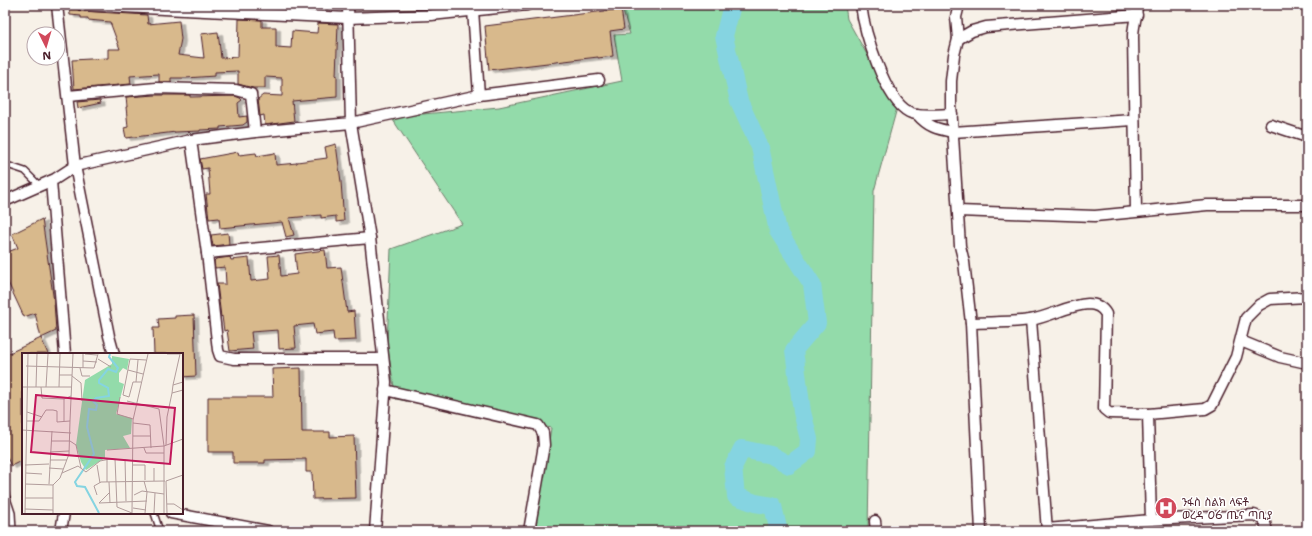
<svg xmlns="http://www.w3.org/2000/svg" width="1312" height="536" viewBox="0 0 1312 536" font-family="'Shantell Sans','Noto Sans Ethiopic',sans-serif">
	<style>
		.green { fill: #93dbaa; stroke: #6e7d6a }
		.lines { fill: none; stroke-linecap: round; stroke-linejoin: round }
		.river { stroke: #85d4e1; stroke-width: 18 }
		.building { fill: #d8b98c; stroke: #4a1f2b; filter: url(#shadow) }
		.lane-casing { stroke: #4a1f2b; stroke-width: 8 }
		.street-casing { stroke: #4a1f2b; stroke-width: 13 }
		.lane { stroke: #fff; stroke-width: 5 }
		.street { stroke: #fff; stroke-width: 10 }
		.labels { text-anchor: middle; dominant-baseline: central; stroke-width: 3; stroke-linejoin: round; paint-order: stroke }
		.poi-label { font-size: 11px; fill: #4a1f2b; stroke: #fff; text-anchor: start }
		.inset-river { fill: none; stroke: #85d4e1; stroke-width: 2 }
		.inset-road { fill: none; stroke: #b29d9c; stroke-width: 1 }
		.view { fill: #c2185b; fill-opacity: 0.15; stroke: #c2185b; stroke-width: 2 }
		.inset-edge { fill: none; stroke: #4a1f2b; stroke-width: 2 }
	</style>
	<defs>
		<filter id="shadow"><feDropShadow dx="4.5" dy="2.5" stdDeviation="0" flood-color="#0004"/></filter>
	</defs>
	<rect width="100%" height="100%" fill="#f7f1e8"/>
	<filter id="ink" filterUnits="userSpaceOnUse"><feTurbulence type="fractalNoise" baseFrequency=".025" numOctaves="2"/><feDisplacementMap in="SourceGraphic" scale="8" xChannelSelector="R" yChannelSelector="G"/><feConvolveMatrix kernelMatrix="1 2 1 2 8 2 1 2 1" color-interpolation-filters="sRGB"/></filter>
	<g filter="url(#ink)">
		<!-- green -->
		<path class="green" d="M621 5H845L847 19 897 108 874 191 868 531H535L551 428 396 399 387 344 391 249 462 224 391 117 499 107 622 81 614 35 630 34Z"/>
		<g class="lines">
			<!-- river -->
			<path class="river" d="M732 5 724 36 739 101 760 147 778 231 812 284 817 323 794 350 802 412 809 439 808 451 789 465 771 455 742 449 733 467 736 496 755 503 773 506 778 528 776 531"/>
		</g>
		<!-- building -->
		<g class="building">
			<path d="M69 6 76 7 78 10 82 11 147 15 148 24 179 21 181 39 178 55 204 58 201 34 218 32 221 58 238 57 239 19 262 20V27H276V47L291 48 292 31 317 33 318 23 338 24 336 76 337 75V97L292 101 294 121 265 125 264 115 260 116 258 99 263 95 282 96V78L265 77V88H253L238 84V71L215 72V76L186 78H171V82H159V74L130 76 131 84 74 89 72 60 108 58V49H120L110 22 88 20V18H81V16L70 15Z"/>
			<path d="M621 9 624 29 610 31 613 56 598 58V57L489 70 485 26Z"/>
			<path d="M156 95H190V97L235 96 240 98 242 100 238 103 239 117 247 116V122L243 125 220 127V129L200 130V131L176 132 126 138 124 128 128 127 126 107H127L126 97Z"/>
			<path d="M100 100 101 103 78 108 77 102Z"/>
			<path d="M336 144 341 182 344 221 336 222V216L321 218V215L289 218 294 235 286 237 282 222 220 228 219 218 209 219 206 194H210L208 168 202 169 200 159 238 152 239 155 256 153 257 156 275 153 276 165 297 163V162L327 158 325 147Z"/>
			<path d="M42 219 54 302 56 331 41 338 35 313 24 317 5 276V253L18 248 12 234Z"/>
			<path d="M228 233 229 244 213 246 211 235Z"/>
			<path d="M325 250 327 268 341 267 347 312 354 311 356 340 334 341 333 332 315 334 313 324 294 326 296 348 279 349 278 330 251 332 253 349 230 351 227 330 224 331 222 316 221 317 217 284H226L225 267 215 268 214 261 216 259 230 257 231 260 249 258 251 281 270 279 268 256 279 255 281 276 297 274 295 254Z"/>
			<path d="M194 315 196 376 182 377V354H154L153 328H159L158 319 175 318V316Z"/>
			<path d="M41 338 48 354H23V460L11 466 5 453V355Z"/>
			<path d="M301 368 302 432H330V437L354 436 356 498 313 499 312 472H306V459L265 460V463H233V452H208V397H273L272 369Z"/>
		</g>
		<g class="lines">
			<!-- lane casing -->
			<g class="lane-casing">
				<g id="lane">
					<path d="M10 166 25 171 40 186"/>
					<path d="M5 492 12 513 13 531"/>
					<path d="M154 513 160 531"/>
				</g>
			</g>
			<!-- street casing -->
			<g class="street-casing">
				<g id="street">
					<path d="M57 5 75 166 109 336 114 354"/>
					<path d="M82 5 348 18 431 15 527 5"/>
					<path d="M348 5 351 123 370 238 386 382 375 531"/>
					<path d="M861 5C864 31 885 100 909 112 919 117 941 114 952 114"/>
					<path d="M959 5 956 17 958 39 954 55 951 81V105L960 246 964 262 971 323"/>
					<path d="M473 10 479 95"/>
					<path d="M958 39 972 31 986 27 1137 15"/>
					<path d="M68 96 156 88 236 90 251 94 255 132"/>
					<path d="M917 114C928 127 937 129 953 132L1133 120"/>
					<path d="M1271 125 1307 137"/>
					<path d="M191 140 207 253 218 350 220 356 234 359H382"/>
					<path d="M51 181 65 354"/>
					<path d="M5 201 55 179 75 166 191 140 255 132 351 123 479 95 599 80"/>
					<path d="M958 211 1095 216 1207 205H1307"/>
					<path d="M1136 211 1133 37C1133 26 1137 16 1137 5"/>
					<path d="M207 253 370 238"/>
					<path d="M1031 320 1047 531"/>
					<path d="M1241 341 1280 357 1307 363"/>
					<path d="M385 390 538 425 543 433 544 445 529 531"/>
					<path d="M1148 414 1151 520"/>
					<path d="M171 513 268 531"/>
					<path d="M875 521 876 531"/>
					<path d="M1047 529 1151 520 1254 515 1264 519 1267 531"/>
					<path d="M61 531 64 513"/>
					<path d="M981 531 971 323C990 322 1011 323 1030 320 1050 317 1068 305 1088 304 1095 304 1102 307 1106 314L1104 409 1109 413 1148 414 1205 409 1212 405 1236 357 1246 318 1259 305 1270 299 1307 297"/>
				</g>
			</g>
			<!-- lane -->
			<use href="#lane" class="lane"/>
			<!-- street -->
			<use href="#street" class="street"/>
		</g>
	</g>
	<!-- icons -->
	<defs>
		<g id="hospital-disc" transform="scale(1.15)"><circle r="9.5" fill="#d1495b" stroke="#fff"/><path d="M-5-5h3v3.5h4V-5h3V5h-3V1.5h-4V5h-3Z" fill="#fff"/></g>
	</defs>
	<g fill-rule="evenodd">
		<use href="#hospital-disc" x="1166" y="508"/>
	</g>
	<g class="labels">
		<!-- poi labels -->
		<g class="poi-label">
			<text x="1182" y="502">ንፋስ ስልክ ላፍቶ<tspan x="1182" dy="13">ወረዳ 06 ጤና ጣቢያ</tspan></text>
		</g>
	</g>
	<!-- overview -->
	<g transform="translate(22 353)">
		<rect width="161" height="161" fill="#f7f1e8"/>
		<path d="M90 3 107 6 105 17 101 15 97 20V29L102 31 94 61 110 65 109 81 101 83 108 95 83 97V105L64 117 59 109 54 92 63 27 90 11Z" fill="#93dbaa"/>
		<path class="inset-river" d="M77 160 63 134 55 133 53 129 72 101 65 74 67 56 74 57 75 52 71 48 74 45 87 43 86 35 77 30V27L86 16 94 19 96 15 87 4 88 1"/>
		<path class="inset-road" d="M61 1V15M63 1 75 2M145 1H158M158 1 151 32 161 29M76 6 89 14M61 8 75 9M4 13 72 15 76 1M58 15 60 23H68M106 17 121 21M37 22H50M50 23 59 30 60 48M114 29 116 7M119 29H111L107 44 101 42 108 6 124 7M151 32 150 40 161 37M0 34H49M14 34 15 1M19 34 20 45 42 46 49 43M24 34 26 1M37 34 38 1M98 44 95 61 111 66M105 48 137 56 142 93V160M5 59 20 64M5 68H17L24 57H31L35 58V69L48 68 51 1M42 68V46M111 70 128 72 129 95M0 77 49 80M111 83H128M29 88H48L54 92 59 115M144 92 145 64 150 40M122 95 124 100H142M85 97 142 93 161 86M28 99 47 98M85 106V129M93 106 95 154 110 160M103 106 104 148M28 107H45M3 112 27 111M75 112 78 130M111 112H123V127M27 115 41 116M132 115V128M4 120 20 121M40 120 56 113 64 119 78 108 88 106 142 110M122 128 125 139 123 160M87 129 88 150M3 131 31 132 38 125 47 101 48 68M27 131 30 78M75 142 72 133 79 129 143 128M112 142 120 138 142 141M3 145H31M77 150 125 148M77 150 87 140M145 151H152L161 157M111 155 124 157M3 156 31 157M3 160 6 1M31 160V132M110 160 111 67 126 1M132 160 133 140M145 160 144 128 161 122"/>
		<path class="view" d="M14 42 153 55 148 111 9 99Z"/>
		<rect width="161" height="161" class="inset-edge"/>
	</g>
	<!-- margin -->
	<rect width="1312" height="536" fill="none" stroke="#fff" stroke-width="20"/>
	<rect x="10" y="10" width="1292" height="516" fill="none" stroke="#4a1f2b" stroke-width="1.5" filter="url(#ink)"/>
	<!-- north arrow -->
	<g transform="translate(46 46) rotate(175)"><circle r="19" fill="#ffffff" stroke="#b7a5aa"/>
	<path d="M0-3L7 15L0 10L-7 15Z" fill="#d1495b"/>
	<text y="-6" font-size="11" font-weight="bold" text-anchor="middle" fill="#4a1f2b">N</text>
	</g>
</svg>
